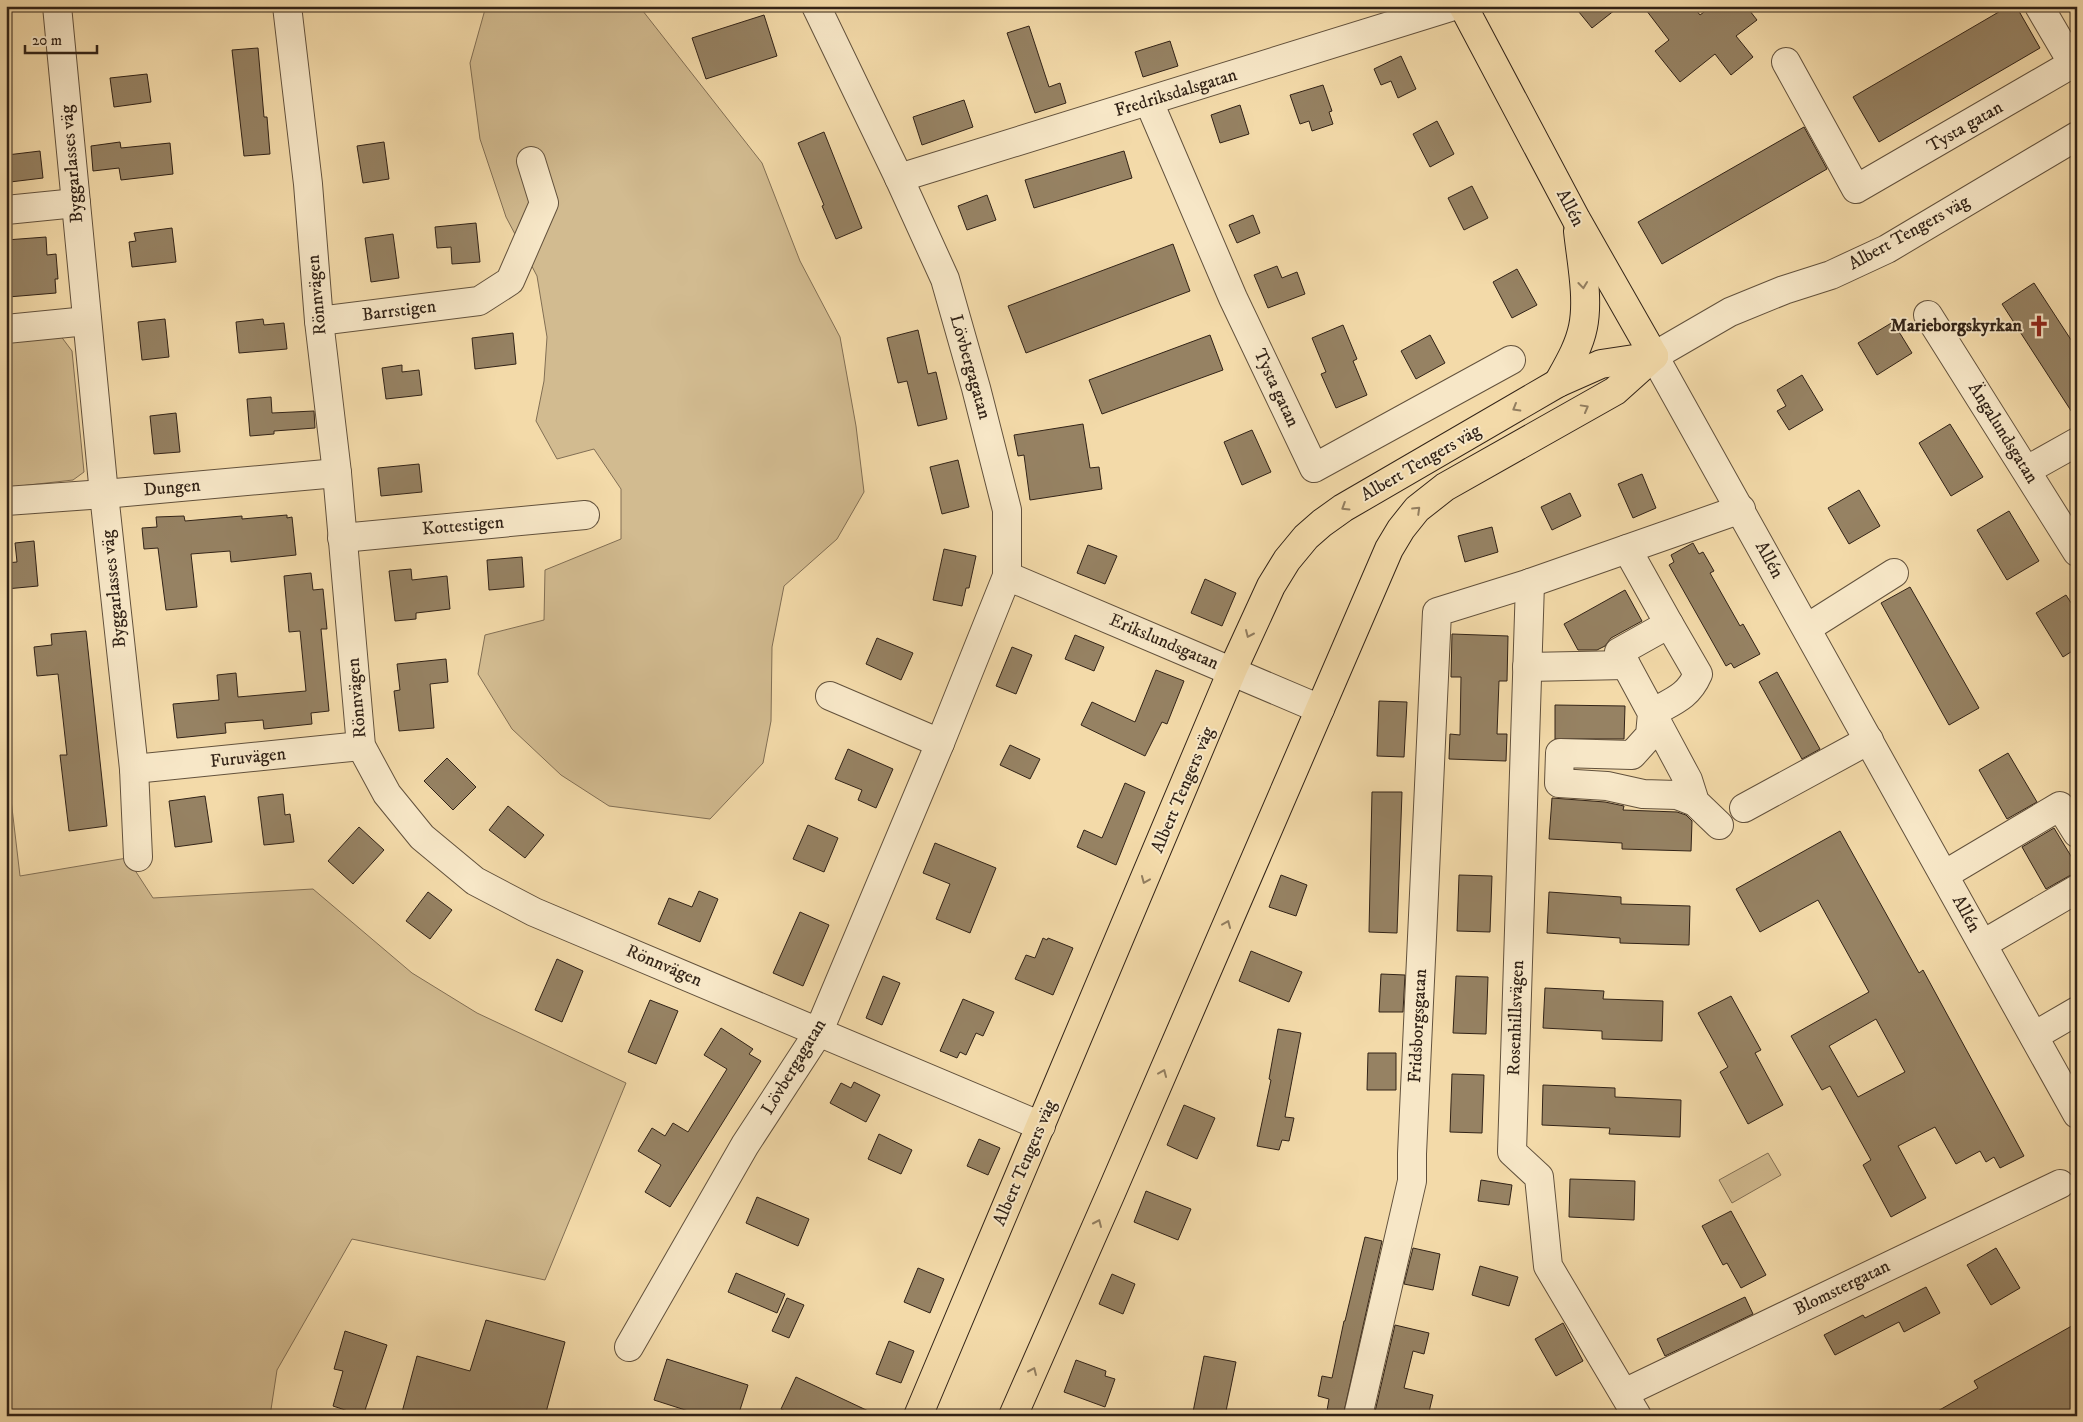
<svg xmlns="http://www.w3.org/2000/svg" width="2083" height="1422" viewBox="0 0 2083 1422" font-family="'IM FELL DW Pica',serif">
	<style>
		.green { fill: #d2bb90; stroke: #826f54 }
		.building { fill: #968263; stroke: #322317; fill-rule: evenodd }
		.lines { fill: none; stroke-linecap: round; stroke-linejoin: round }
		.minor-casing { stroke: #62513c; stroke-width: 30 }
		.major-casing { stroke: #322317; stroke-width: 30 }
		.minor { stroke: #f7e7c7; stroke-width: 28 }
		.major { stroke: #f3daa9; stroke-width: 28 }
		.oneway { stroke: #927e60 }
		.labels { text-anchor: middle; dominant-baseline: central; stroke-width: 4; stroke-linejoin: round; paint-order: stroke }
		.street-label { font-size: 18px; fill: #322317; stroke: #f7e7c7 }
		.poi-label { font-size: 18px; font-weight: bold; fill: #322317; stroke: #f7e7c7; text-anchor: end }
	</style>
	<rect width="100%" height="100%" fill="#f3daa9"/>
	<filter id="stains"><feTurbulence type="fractalNoise" baseFrequency=".004" numOctaves="4"/><feColorMatrix values="0 0 0 0 .2 0 0 0 0 .09 0 0 0 0 .02 0 0 0 .5 -.17"/></filter>
	<radialGradient id="worn" r=".72"><stop offset=".6" stop-color="#630" stop-opacity="0"/><stop offset="1" stop-color="#630" stop-opacity=".3"/></radialGradient>
	<!-- green -->
	<g class="green">
		<path d="M486 6H639L762 163 800 261 840 337 856 426 864 492 837 539 784 586 772 647 771 721 763 763 710 819 609 806 561 775 512 729 478 674 485 635 544 620 545 570 621 539V489L594 449 557 459 536 421 544 381 547 337 537 276 506 217 480 139 470 63Z"/>
		<path d="M60 335 72 351 84 472 73 480 11 487 6 453V342Z"/>
		<path d="M6 757 20 876 127 858 153 898 313 889 412 973 477 1013 626 1083 545 1280 352 1239 277 1370 270 1416H6Z"/>
		<path d="M1768 1153 1781 1175 1732 1203 1719 1180Z"/>
	</g>
	<!-- building -->
	<g class="building">
		<path d="M1574 6H1620L1592 28Z"/>
		<path d="M1643 6H1693L1700 15 1712 6H1746L1757 20 1736 36 1753 57 1731 75 1715 54 1680 82 1655 51 1669 40Z"/>
		<path d="M2009 6H2016L2040 48 1879 142 1853 97Z"/>
		<path d="M764 15 777 56 706 79 692 38Z"/>
		<path d="M1029 26 1049 87 1060 83 1066 103 1035 113 1007 33Z"/>
		<path d="M1170 41 1178 66 1143 77 1135 52Z"/>
		<path d="M258 48 264 117H267L270 154 244 156 232 50Z"/>
		<path d="M1401 56 1416 89 1398 98 1391 81 1381 85 1374 69Z"/>
		<path d="M147 74 151 102 114 107 110 78Z"/>
		<path d="M1323 85 1332 111 1329 112 1333 124 1312 131 1309 121 1300 124 1290 95Z"/>
		<path d="M964 100 973 127 922 145 913 117Z"/>
		<path d="M1240 105 1249 134 1220 143 1211 115Z"/>
		<path d="M1437 121 1454 154 1430 167 1413 134Z"/>
		<path d="M1804 127 1827 169 1662 264 1638 222Z"/>
		<path d="M824 132 862 228 836 239 822 206 824 205 798 143Z"/>
		<path d="M120 142 121 148 170 143 173 174 121 180 119 168 93 171 91 146Z"/>
		<path d="M384 142 389 179 363 183 357 146Z"/>
		<path d="M40 151 43 178 10 182 7 155Z"/>
		<path d="M1124 151 1132 178 1034 208 1025 180Z"/>
		<path d="M1472 186 1488 218 1464 230 1448 198Z"/>
		<path d="M987 195 996 220 967 230 958 206Z"/>
		<path d="M1253 215 1260 233 1237 243 1229 225Z"/>
		<path d="M476 223 480 262 452 264 451 247 437 248 435 227Z"/>
		<path d="M172 228 176 262 132 267 129 242 136 241 134 233Z"/>
		<path d="M393 234 399 278 371 282 365 238Z"/>
		<path d="M46 237 47 255 56 254 58 279H55L56 293 8 297 6 240Z"/>
		<path d="M1173 244 1190 291 1026 353 1008 306Z"/>
		<path d="M1277 266 1282 278 1297 272 1305 294 1268 308 1254 275Z"/>
		<path d="M1517 269 1537 305 1512 318 1493 282Z"/>
		<path d="M2034 283 2077 349V420L2002 304Z"/>
		<path d="M165 319 169 357 142 360 138 322Z"/>
		<path d="M263 319 264 325 284 323 287 349 239 353 236 322Z"/>
		<path d="M1893 322 1912 353 1877 375 1858 343Z"/>
		<path d="M1343 325 1357 359 1353 361 1367 395 1336 408 1321 374 1326 372 1312 338Z"/>
		<path d="M918 330 928 374 936 372 947 419 918 426 907 381 898 383 887 338Z"/>
		<path d="M513 333 516 364 475 369 472 338Z"/>
		<path d="M1210 335 1223 370 1102 414 1089 380Z"/>
		<path d="M1430 335 1445 363 1416 379 1401 351Z"/>
		<path d="M402 365V372L419 370 422 395 386 399 382 368Z"/>
		<path d="M1802 375 1823 410 1789 430 1777 411 1786 406 1777 390Z"/>
		<path d="M271 397 272 413 314 411 315 428 274 431V434L250 436 247 399Z"/>
		<path d="M176 413 180 452 154 454 150 416Z"/>
		<path d="M1083 424 1090 468 1099 467 1102 489 1030 500 1024 455 1018 456 1014 435Z"/>
		<path d="M1950 424 1983 477 1951 496 1919 443Z"/>
		<path d="M1252 430 1271 472 1242 485 1224 442Z"/>
		<path d="M958 460 969 507 942 514 930 467Z"/>
		<path d="M419 464 422 492 381 496 378 468Z"/>
		<path d="M1642 474 1656 508 1633 518 1618 484Z"/>
		<path d="M1859 490 1880 526 1849 544 1828 508Z"/>
		<path d="M1570 493 1581 516 1552 530 1541 507Z"/>
		<path d="M2009 511 2039 561 2007 580 1977 530Z"/>
		<path d="M287 515V518L292 517 296 555 231 562 230 551 191 554 197 607 166 610 158 548 144 549 142 528 157 527 156 517 184 516 185 521 242 516V519Z"/>
		<path d="M1492 527 1498 552 1465 562 1458 536Z"/>
		<path d="M34 541 38 586 6 589V563L17 562 15 543Z"/>
		<path d="M1693 543 1699 554 1703 552 1714 571 1710 573 1740 626 1743 624 1760 654 1734 668 1731 663 1726 666 1669 565 1674 562 1671 555Z"/>
		<path d="M1088 545 1117 556 1105 584 1077 573Z"/>
		<path d="M944 549 976 556 969 588H966L962 606 933 600Z"/>
		<path d="M522 557 524 587 489 590 487 560Z"/>
		<path d="M411 569 412 580 447 576 450 609 416 613V619L395 621 389 571Z"/>
		<path d="M311 573 313 590 323 589 327 629H321L329 711 311 713 312 724 264 729 263 720 225 723 226 733 177 738 173 704 219 700 217 675 236 673 238 697 306 691 300 631 289 632 284 576Z"/>
		<path d="M1205 579 1236 593 1222 626 1191 613Z"/>
		<path d="M1910 587 1979 708 1949 725 1881 603Z"/>
		<path d="M1625 590 1642 621 1611 638 1605 646 1597 650H1578L1564 624Z"/>
		<path d="M2066 595 2077 612V648L2063 657 2036 613Z"/>
		<path d="M86 631 107 826 69 831 60 755H67L58 674 37 676 34 647 52 645 51 634Z"/>
		<path d="M1452 634 1508 636 1507 681H1499L1497 734H1507L1506 761 1449 759 1450 734 1460 735 1461 677H1451Z"/>
		<path d="M1075 635 1104 647 1094 671 1065 659Z"/>
		<path d="M877 638 913 653 901 680 866 664Z"/>
		<path d="M1012 647 1032 655 1016 694 996 686Z"/>
		<path d="M446 659 448 682 430 684 434 728 399 731 394 691 400 690 397 664Z"/>
		<path d="M1156 670 1184 681 1167 724 1162 722 1145 756 1081 725 1092 702 1135 722Z"/>
		<path d="M1777 672 1820 749 1802 759 1759 682Z"/>
		<path d="M1379 701 1407 702 1404 757 1377 756Z"/>
		<path d="M1555 705 1625 706 1624 739H1555Z"/>
		<path d="M1010 745 1040 759 1030 779 1000 765Z"/>
		<path d="M848 749 893 769 876 808 858 800 862 790 835 779Z"/>
		<path d="M2008 753 2037 802 2007 819 1979 770Z"/>
		<path d="M447 758 476 787 453 810 424 781Z"/>
		<path d="M1125 783 1145 792 1116 865 1077 847 1084 830 1102 838Z"/>
		<path d="M1372 792H1402L1397 933 1369 932Z"/>
		<path d="M283 794 285 815 290 814 294 842 264 845 258 797Z"/>
		<path d="M205 796 212 842 175 847 169 801Z"/>
		<path d="M1552 798 1605 802 1624 806 1623 810 1677 812 1686 815 1692 821 1691 851 1622 849V843L1549 839Z"/>
		<path d="M508 806 544 835 525 858 489 830Z"/>
		<path d="M808 825 838 838 824 872 793 859Z"/>
		<path d="M359 827 384 850 353 884 328 861Z"/>
		<path d="M2054 828 2077 866V873L2069 876 2046 889 2022 847Z"/>
		<path d="M1840 831 1919 973 1923 970 2024 1156 2000 1168 1994 1157 1986 1162 1980 1151 1956 1164 1935 1127 1898 1146 1926 1198 1891 1217 1863 1165 1871 1160 1830 1086 1822 1090 1791 1036 1869 992 1818 900 1760 932 1736 889ZM1876 1019 1905 1072 1858 1097 1829 1046Z"/>
		<path d="M935 843 996 868 970 933 936 919 950 884 923 873Z"/>
		<path d="M1281 875 1307 885 1296 916 1269 907Z"/>
		<path d="M1459 875 1492 876 1490 932 1457 931Z"/>
		<path d="M699 891 718 899 700 942 658 924 669 898 692 907Z"/>
		<path d="M428 892 452 910 430 939 406 921Z"/>
		<path d="M1549 892 1621 897V904L1690 906 1689 945 1620 943V938L1547 933Z"/>
		<path d="M800 912 829 925 803 986 773 973Z"/>
		<path d="M1043 938 1047 940 1048 938 1073 948 1053 995 1015 979 1026 955 1035 958Z"/>
		<path d="M1251 951 1302 972 1289 1002 1239 981Z"/>
		<path d="M557 959 583 971 562 1022 535 1010Z"/>
		<path d="M1381 974 1405 975 1403 1012H1379Z"/>
		<path d="M883 976 900 983 882 1025 866 1018Z"/>
		<path d="M1456 976 1488 977 1486 1034 1453 1033Z"/>
		<path d="M1545 988 1604 991 1603 999 1663 1001 1662 1041 1602 1039V1031L1543 1028Z"/>
		<path d="M1731 996 1761 1050 1755 1053 1783 1105 1748 1124 1720 1072 1728 1067 1698 1013Z"/>
		<path d="M963 999 994 1012 983 1036 976 1033 966 1055 960 1052 957 1058 940 1051Z"/>
		<path d="M650 1000 678 1011 656 1064 628 1052Z"/>
		<path d="M721 1028 753 1049 749 1054 761 1061 670 1207 645 1192 661 1165 638 1151 652 1128 665 1136 673 1123 688 1132 727 1069 704 1055Z"/>
		<path d="M1278 1029 1301 1033 1285 1117 1294 1118 1289 1141 1282 1140 1279 1150 1257 1146 1271 1080 1269 1079Z"/>
		<path d="M1368 1053H1396V1090H1367Z"/>
		<path d="M1452 1074 1484 1075 1482 1133 1450 1132Z"/>
		<path d="M854 1082 880 1095 866 1122 830 1103 841 1083 851 1088Z"/>
		<path d="M1543 1085 1615 1088V1097L1681 1100 1680 1137 1609 1134 1610 1128 1542 1125Z"/>
		<path d="M1184 1105 1215 1118 1197 1159 1167 1145Z"/>
		<path d="M879 1134 912 1150 901 1174 868 1159Z"/>
		<path d="M979 1139 1000 1148 988 1175 967 1166Z"/>
		<path d="M1570 1179 1635 1181 1634 1220 1569 1217Z"/>
		<path d="M1481 1180 1512 1185 1509 1205 1478 1201Z"/>
		<path d="M1146 1191 1191 1209 1178 1240 1134 1222Z"/>
		<path d="M757 1197 809 1219 798 1246 746 1223Z"/>
		<path d="M1731 1211 1766 1275 1741 1288 1727 1263 1723 1265 1702 1226Z"/>
		<path d="M1365 1237 1382 1241 1343 1416H1326L1329 1399 1318 1396 1322 1376 1332 1378 1344 1321H1345Z"/>
		<path d="M1413 1248 1440 1254 1433 1290 1404 1284Z"/>
		<path d="M1996 1248 2020 1288 1991 1305 1967 1265Z"/>
		<path d="M1480 1266 1518 1277 1509 1306 1472 1295Z"/>
		<path d="M918 1268 944 1279 930 1313 904 1302Z"/>
		<path d="M736 1273 785 1294 777 1313 728 1292Z"/>
		<path d="M1112 1274 1135 1284 1123 1314 1099 1304Z"/>
		<path d="M1926 1287 1940 1313 1904 1332 1899 1322 1835 1355 1824 1335 1863 1315 1865 1318Z"/>
		<path d="M1745 1297 1753 1314 1665 1356 1657 1339Z"/>
		<path d="M787 1298 804 1305 789 1338 772 1331Z"/>
		<path d="M486 1320 565 1342 545 1416H401L417 1356 470 1371Z"/>
		<path d="M1563 1323 1583 1361 1556 1376 1535 1339Z"/>
		<path d="M2077 1323V1416H1929L1978 1388 1974 1381Z"/>
		<path d="M1395 1325 1429 1333 1424 1354 1413 1351 1404 1388 1433 1395 1428 1416H1374Z"/>
		<path d="M345 1331 387 1345 363 1416 333 1406 343 1371 334 1369Z"/>
		<path d="M889 1341 914 1351 901 1383 876 1374Z"/>
		<path d="M1204 1356 1236 1362 1225 1416H1211L1193 1412Z"/>
		<path d="M667 1359 748 1385 738 1416H704L654 1400Z"/>
		<path d="M1076 1360 1106 1371 1105 1376 1115 1379 1105 1407 1064 1392Z"/>
		<path d="M796 1377 879 1416H796L781 1409Z"/>
	</g>
	<g class="lines">
		<!-- minor casing -->
		<g class="minor-casing">
			<g id="minor">
				<path d="M57 6 104 494 134 769 138 857"/>
				<path d="M287 6 308 184 319 321 337 473 361 746 387 794 422 837 475 881 534 912 1041 1126"/>
				<path d="M2039 6 2073 64"/>
				<path d="M1786 62 1856 189 2077 61"/>
				<path d="M1149 102 1233 298 1314 468 1511 360"/>
				<path d="M2077 136 1887 249 1831 275 1784 290 1730 312 1654 356 2077 1114"/>
				<path d="M899 178 1454 6"/>
				<path d="M6 210 76 203"/>
				<path d="M1928 315 2077 552"/>
				<path d="M319 321 479 301 510 281 544 203 531 161"/>
				<path d="M6 329 87 321"/>
				<path d="M2027 470 2077 442"/>
				<path d="M6 501 104 494 337 473"/>
				<path d="M342 538 585 515"/>
				<path d="M1627 549 1669 624"/>
				<path d="M1007 576 1320 709"/>
				<path d="M1530 583 1512 1152 1539 1177 1548 1266 1637 1416"/>
				<path d="M1807 628 1894 573"/>
				<path d="M1527 667 1626 665"/>
				<path d="M830 696 940 743"/>
				<path d="M134 769 361 746"/>
				<path d="M1695 802 1688 780 1652 713C1673 701 1688 697 1698 674L1669 624 1619 652 1652 713 1650 735 1632 755 1560 753 1559 783 1607 786 1643 794 1677 795 1695 802 1719 825"/>
				<path d="M1744 808 1869 740"/>
				<path d="M1944 875 2060 806 2077 833"/>
				<path d="M1983 944 2077 889"/>
				<path d="M2034 1036 2077 1011"/>
				<path d="M629 1347 745 1145 818 1033 940 743 1007 576V510L976 388 945 279 899 178 816 6"/>
				<path d="M1624 1393 2060 1184"/>
				<path d="M1358 1416 1412 1181V1154L1437 612 1530 583 1741 509"/>
			</g>
		</g>
		<!-- major casing -->
		<g class="major-casing">
			<g id="major">
				<path d="M1463 6 1576 219 1654 356"/>
				<path d="M1558 383C1568 365 1579 347 1583 327 1589 298 1581 260 1578 231"/>
				<path d="M918 1416 1232 671 1271 586 1287 560 1306 537 1322 523 1343 508 1558 383 1601 364 1654 356"/>
				<path d="M1013 1416 1111 1193 1389 549 1401 529 1417 509 1445 487 1615 391 1654 356"/>
			</g>
		</g>
		<!-- minor -->
		<use href="#minor" class="minor"/>
		<!-- major -->
		<use href="#major" class="major"/>
	</g>
	<!-- one-way arrows -->
	<defs><path id="oneway-chevron" d="M-2-3.5L2.5 0L-2 3.5" fill="none" stroke-width="1.6" stroke-linecap="round" stroke-linejoin="round" transform="scale(1.25)"/></defs>
	<g class="oneway">
		<use href="#oneway-chevron" transform="translate(1583 285) rotate(84)"/>
		<use href="#oneway-chevron" transform="translate(1516 408) rotate(150)"/>
		<use href="#oneway-chevron" transform="translate(1585 408) rotate(-29)"/>
		<use href="#oneway-chevron" transform="translate(1345 507) rotate(148)"/>
		<use href="#oneway-chevron" transform="translate(1417 510) rotate(-44)"/>
		<use href="#oneway-chevron" transform="translate(1249 634) rotate(114)"/>
		<use href="#oneway-chevron" transform="translate(1145 880) rotate(113)"/>
		<use href="#oneway-chevron" transform="translate(1227 924) rotate(-67)"/>
		<use href="#oneway-chevron" transform="translate(1163 1073) rotate(-67)"/>
		<use href="#oneway-chevron" transform="translate(1098 1223) rotate(-66)"/>
		<use href="#oneway-chevron" transform="translate(1033 1371) rotate(-66)"/>
	</g>
	<!-- icons -->
	<defs>
		<g id="church-bare" transform="scale(1.725)"><path d="M-1.2-6h2.4v3.5h3.3v2.4h-3.3V6h-2.4V-.1h-3.3v-2.4h3.3Z" fill="#8f2418" stroke="#f7e7c7" stroke-width="2.5" paint-order="stroke"/></g>
	</defs>
	<g fill-rule="evenodd">
		<use href="#church-bare" x="2039" y="326"/>
	</g>
	<g class="labels">
		<!-- street labels -->
		<g class="street-label">
			<text transform="translate(1176 93) rotate(-17)">Fredriksdalsgatan</text>
			<text transform="translate(1965 127) rotate(-30)">Tysta gatan</text>
			<text transform="translate(72 164) rotate(-95)">Byggarlasses väg</text>
			<text transform="translate(1570 208) rotate(62)">Allén</text>
			<text transform="translate(1909 233) rotate(-29)">Albert Tengers väg</text>
			<text transform="translate(317 295) rotate(-95)">Rönnvägen</text>
			<text transform="translate(399 311) rotate(-7)">Barrstigen</text>
			<text transform="translate(970 367) rotate(74)">Lövbergagatan</text>
			<text transform="translate(1276 388) rotate(65)">Tysta gatan</text>
			<text transform="translate(2003 433) rotate(58)">Ängalundsgatan</text>
			<text transform="translate(1421 463) rotate(-30)">Albert Tengers väg</text>
			<text transform="translate(172 488) rotate(-5)">Dungen</text>
			<text transform="translate(463 526) rotate(-5)">Kottestigen</text>
			<text transform="translate(1769 560) rotate(61)">Allén</text>
			<text transform="translate(114 589) rotate(-96)">Byggarlasses väg</text>
			<text transform="translate(1164 642) rotate(23)">Erikslundsgatan</text>
			<text transform="translate(357 698) rotate(-95)">Rönnvägen</text>
			<text transform="translate(248 758) rotate(-6)">Furuvägen</text>
			<text transform="translate(1183 790) rotate(-67)">Albert Tengers väg</text>
			<text transform="translate(1966 914) rotate(61)">Allén</text>
			<text transform="translate(664 966) rotate(23)">Rönnvägen</text>
			<text transform="translate(1516 1018) rotate(-88)">Rosenhillsvägen</text>
			<text transform="translate(1418 1026) rotate(-87)">Fridsborgsgatan</text>
			<text transform="translate(794 1067) rotate(-59)">Lövbergagatan</text>
			<text transform="translate(1025 1163) rotate(-67)">Albert Tengers väg</text>
			<text transform="translate(1842 1288) rotate(-26)">Blomstergatan</text>
		</g>
		<!-- poi labels -->
		<g class="poi-label">
			<text x="2022" y="326">Marieborgskyrkan</text>
		</g>
	</g>
	<!-- margin -->
	<rect width="2083" height="1422" fill="none" stroke="#f3daa9" stroke-width="25"/>
	<rect x="8" y="8" width="2068" height="1407" fill="none" stroke="#322317" stroke-width="2.5"/>
	<rect x="12" y="12" width="2058" height="1397" fill="none" stroke="#322317"/>
	<!-- scale -->
	<path d="M25 45v8h72v-8" fill="none" stroke="#322317" stroke-width="2.5"/>
	<text x="32" y="45" font-size="15" fill="#322317" stroke="#f7e7c7" stroke-width="4" paint-order="stroke">20 m</text>
	<rect width="100%" height="100%" filter="url(#stains)"/>
	<rect width="100%" height="100%" fill="url(#worn)"/>
</svg>
